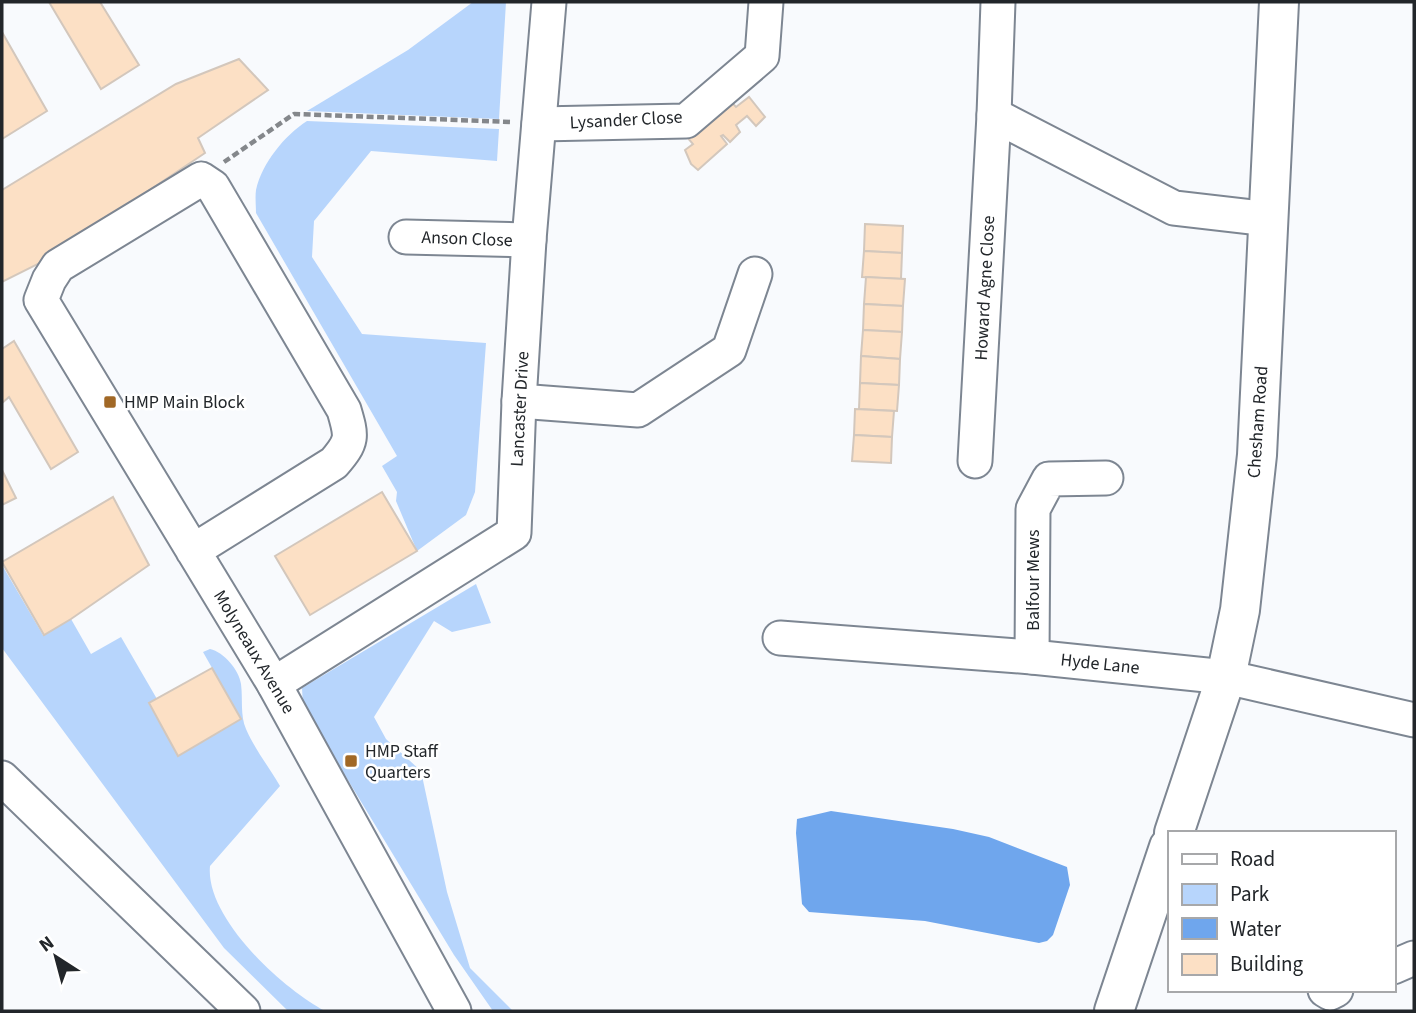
<svg xmlns="http://www.w3.org/2000/svg" width="1416" height="1013" viewBox="0 0 1416 1013" font-family="'Source Sans 3',sans-serif">
	<style>
		.green { fill: #b7d5fc }
		.water { fill: #6fa6ed }
		.building { fill: #fce0c5; stroke: #d3c7bc; stroke-width: 2 }
		.lines { fill: none; stroke-linecap: round; stroke-linejoin: round }
		.minor-casing { stroke: #7d8692; stroke-width: 37 }
		.major-casing { stroke: #7d8692; stroke-width: 42 }
		.path { stroke: #84878b; stroke-width: 4.5; stroke-dasharray: 7 3.5; stroke-linecap: butt }
		.minor { stroke: #fff; stroke-width: 33 }
		.major { stroke: #fff; stroke-width: 38 }
		.poi-dot { fill: #a16826; stroke: #fff; stroke-width: 2.5 }
		.labels { text-anchor: middle; dominant-baseline: central; stroke-width: 5; stroke-linejoin: round; paint-order: stroke }
		.street-label { font-size: 18px; fill: #22262a; stroke: #fff }
		.poi-label { font-size: 18px; fill: #22262a; stroke: #fff; text-anchor: start }
	</style>
	<rect width="100%" height="100%" fill="#f8fafd"/>
	<!-- green -->
	<g class="green">
		<path d="M473 2H506L499 119 307 111 408 50Z"/>
		<path d="M307 121 499 129 497 161 371 151 314 221 312 257 362 334 486 343 475 492 466 515 417 551 396 501 397 492 382 466 397 456 256 213C256 206 255 197 256 190 262 163 285 135 307 121Z"/>
		<path d="M2 565 43 635 71 619 91 654 121 637 157 699 149 704 178 755 241 719 203 652 210 649C224 652 239 670 241 684 243 699 240 715 246 729 254 748 269 767 280 786L210 866C205 918 283 989 325 1011H288L224 948 2 648Z"/>
		<path d="M476 584 491 623 452 632 434 621 374 717 386 739 421 771 447 892 470 968 513 1011H493L454 955 303 706 302 688Z"/>
	</g>
	<!-- water -->
	<path class="water" d="M831 811 953 829 989 837 1067 867 1070 885 1053 935 1047 941 1039 943 925 921 809 912 802 904 796 833 797 819Z"/>
	<!-- building -->
	<g class="building">
		<path d="M49 2H100L139 65 101 89Z"/>
		<path d="M2 32 47 111 2 139Z"/>
		<path d="M239 59 268 90 198 138 205 153 42 262 2 282V190L176 84Z"/>
		<path d="M724 94 736 107 749 97 765 117 756 126 747 116 736 125 740 132 730 142 723 135 721 136 727 144 698 170 691 164 685 150 693 144 681 130Z"/>
		<path d="M865 224 903 226 902 253 864 251Z"/>
		<path d="M864 251 902 253 901 279 862 277Z"/>
		<path d="M866 277 905 279 903 306 864 304Z"/>
		<path d="M864 304 903 306 902 332 863 330Z"/>
		<path d="M863 330 902 332 900 359 861 356Z"/>
		<path d="M14 341 78 452 51 469 9 397 2 403V349Z"/>
		<path d="M861 356 900 359 899 385 860 383Z"/>
		<path d="M860 383 899 385 897 411 859 409Z"/>
		<path d="M855 409 894 411 892 437 854 435Z"/>
		<path d="M854 435 892 437 891 463 852 461Z"/>
		<path d="M2 470 16 498 2 505Z"/>
		<path d="M382 492 417 551 310 615 275 556Z"/>
		<path d="M113 497 149 565 71 619 44 635 2 562Z"/>
		<path d="M212 668 241 719 178 756 149 703Z"/>
	</g>
	<g class="lines">
		<!-- minor casing -->
		<g class="minor-casing">
			<g id="minor">
				<path d="M994 115 1174 208 1269 219"/>
				<path d="M539 124 686 121 762 56 766 2"/>
				<path d="M406 237 529 240"/>
				<path d="M519 401 638 410 729 350 755 274"/>
				<path d="M975 461 994 115 998 2"/>
				<path d="M193 551 334 463C353 441 352 437 344 410L213 187 201 179 58 266 49 280 41 300 274 684 454 1011"/>
				<path d="M780 638 1032 657 1226 677 1414 720"/>
				<path d="M1032 657 1033 509 1049 479 1106 478"/>
				<path d="M274 684 514 533 519 401 529 240 549 2"/>
				<path d="M2 778 243 1011"/>
				<path d="M1393 967 1414 958"/>
				<path d="M1325 990 1330 993 1336 990"/>
			</g>
		</g>
		<!-- major casing -->
		<g class="major-casing">
			<g id="major">
				<path d="M1174 833 1226 677 1240 610 1257 455 1279 2"/>
				<path d="M1114 1011 1169 847"/>
			</g>
		</g>
		<!-- path -->
		<path class="path" d="M224 162 294 114 512 122"/>
		<!-- minor -->
		<use href="#minor" class="minor"/>
		<!-- major -->
		<use href="#major" class="major"/>
	</g>
	<!-- markers -->
	<g class="poi-dot">
		<rect x="103" y="395" width="14" height="14" rx="3.5"/>
		<rect x="344" y="754" width="14" height="14" rx="3.5"/>
	</g>
	<g class="labels">
		<!-- street labels -->
		<g class="street-label">
			<text transform="translate(626 120) rotate(-3)">Lysander Close</text>
			<text transform="translate(467 239) rotate(2)">Anson Close</text>
			<text transform="translate(985 288) rotate(-87)">Howard Agne Close</text>
			<text transform="translate(520 409) rotate(-87)">Lancaster Drive</text>
			<text transform="translate(1258 422) rotate(-86)">Chesham Road</text>
			<text transform="translate(1033 580) rotate(-90)">Balfour Mews</text>
			<text transform="translate(254 652) rotate(59)">Molyneaux Avenue</text>
			<text transform="translate(1100 664) rotate(6)">Hyde Lane</text>
		</g>
		<!-- poi labels -->
		<g class="poi-label">
			<text x="124" y="402">HMP Main Block</text>
			<text x="365" y="751">HMP Staff<tspan x="365" dy="21">Quarters</tspan></text>
		</g>
	</g>
	<!-- border -->
	<rect width="1416" height="1013" fill="none" stroke="#22262a" stroke-width="7"/>
	<!-- legend -->
	<rect x="1168" y="831" width="228" height="161" fill="#ffffff" stroke="#a7a8aa" stroke-width="2"/>
	<rect x="1182" y="854" width="35" height="10" fill="#ffffff" stroke="#a7a8aa" stroke-width="2"/>
	<text x="1230" y="866" font-size="21" fill="#22262a">Road</text>
	<rect x="1182" y="884" width="35" height="21" fill="#b7d5fc" stroke="#a7a8aa" stroke-width="2"/>
	<text x="1230" y="901" font-size="21" fill="#22262a">Park</text>
	<rect x="1182" y="918" width="35" height="21" fill="#6fa6ed" stroke="#a7a8aa" stroke-width="2"/>
	<text x="1230" y="936" font-size="21" fill="#22262a">Water</text>
	<rect x="1182" y="954" width="35" height="21" fill="#fce0c5" stroke="#a7a8aa" stroke-width="2"/>
	<text x="1230" y="971" font-size="21" fill="#22262a">Building</text>
	<!-- north arrow -->
	<g transform="translate(56 957) rotate(324)" stroke="#ffffff" stroke-width="5" paint-order="stroke">
	<path d="M0-5L12 26L0 18L-12 26Z" fill="#22262a"/>
	<text y="-10" font-size="19" font-weight="bold" text-anchor="middle" fill="#22262a">N</text>
	</g>
</svg>
